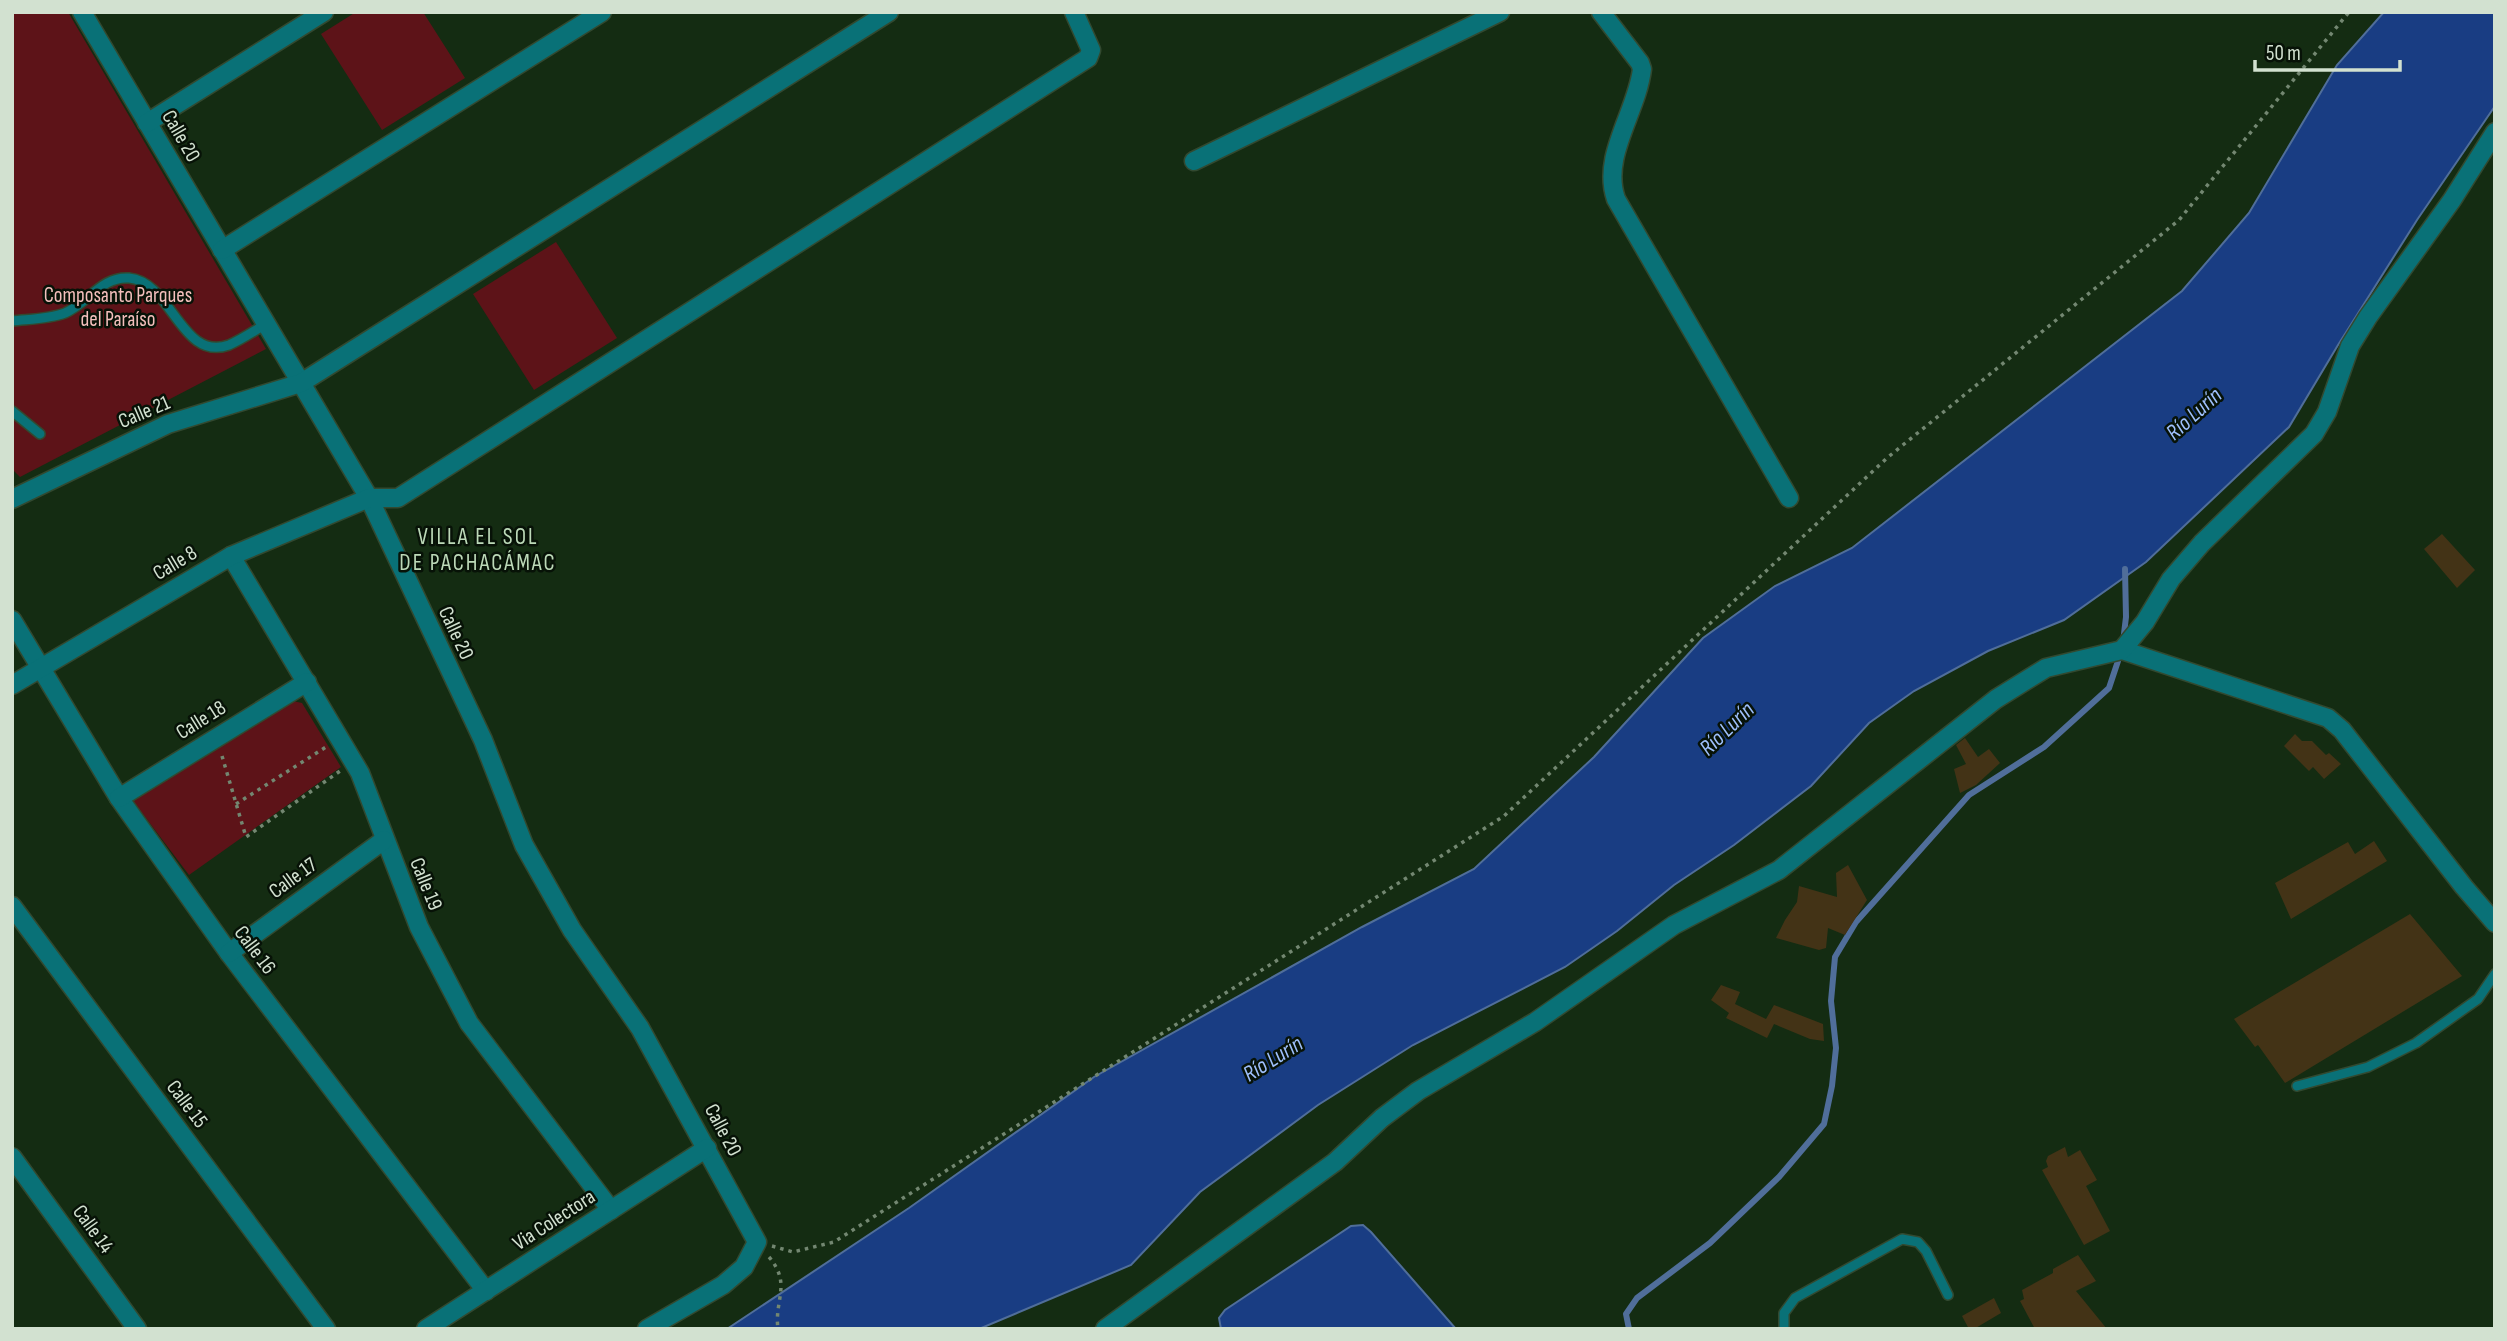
<svg xmlns="http://www.w3.org/2000/svg" width="2507" height="1341" viewBox="0 0 2507 1341" font-family="'Sofia Sans Condensed',sans-serif">
	<style>
		.green { fill: #5d1318 }
		.water { fill: #193d83; stroke: #506e9a; stroke-width: 2 }
		.lines { fill: none; stroke-linecap: round; stroke-linejoin: round }
		.stream { stroke: #506e9a; stroke-width: 6 }
		.building { fill: #433316 }
		.service-casing { stroke: #324930; stroke-width: 12 }
		.minor-casing { stroke: #324930; stroke-width: 21 }
		.path { stroke: #738771; stroke-width: 3.5; stroke-dasharray: 3.5 5; stroke-linecap: butt }
		.service { stroke: #097177; stroke-width: 9 }
		.minor { stroke: #097177; stroke-width: 18 }
		.labels { text-anchor: middle; dominant-baseline: central; stroke-width: 5; stroke-linejoin: round; paint-order: stroke }
		.street-label { font-size: 21px; fill: #d2e1d0; stroke: #071207 }
		.park-label { font-size: 21px; fill: #f4bfbc; stroke: #071207 }
		.water-label { font-size: 23px; font-style: italic; fill: #9ebffb; stroke: #071207 }
		.neighbourhood-label { font-size: 23px; letter-spacing: 2px; fill: #bcd9b8; stroke: #071207 }
	</style>
	<rect width="100%" height="100%" fill="#142c12"/>
	<!-- green -->
	<g class="green">
		<path d="M12 12H68L266 349 20 477 12 469Z"/>
		<path d="M356 12H423L465 78 382 130 321 34Z"/>
		<path d="M556 242 617 338 534 390 473 294Z"/>
		<path d="M293 701 302 703 341 767 189 875 133 801 137 791Z"/>
	</g>
	<!-- water -->
	<g class="water">
		<path d="M2384 12H2495V106L2417 220 2338 345 2289 427 2146 562 2064 620 1988 651 1914 691 1869 723 1811 786 1734 845 1674 885 1617 931 1565 967 1413 1045 1318 1105 1200 1192 1131 1265 979 1329H727L909 1208 1094 1077 1362 927 1474 869 1594 757 1703 638 1775 586 1852 548 2182 291 2249 213 2337 65Z"/>
		<path d="M1363 1225 1371 1232 1456 1329H1221L1219 1318 1225 1310 1351 1226Z"/>
	</g>
	<g class="lines">
		<!-- stream -->
		<g class="stream">
			<path d="M2123 642 2126 617 2125 569"/>
			<path d="M1629 1329 1626 1314 1637 1298 1710 1243 1779 1177 1824 1124 1832 1086 1836 1048 1831 1001 1835 957 1856 922 1969 795 2044 747 2109 688 2121 652"/>
		</g>
	</g>
	<!-- building -->
	<g class="building">
		<path d="M2442 534 2475 570 2457 588 2424 549Z"/>
		<path d="M2295 734 2302 741H2312L2326 755 2329 753 2341 764 2324 779 2313 767 2309 771 2284 746Z"/>
		<path d="M1965 738 1978 757 1989 749 2000 763 1976 785 1960 793 1954 769 1966 764 1956 745Z"/>
		<path d="M2374 841 2387 861 2291 919 2275 883 2348 842 2355 854Z"/>
		<path d="M1848 865 1867 900 1845 935 1828 928 1826 948 1819 950 1776 938 1785 920 1797 902 1799 886 1837 897 1836 873Z"/>
		<path d="M2410 914 2462 976 2285 1083 2258 1045 2255 1047 2234 1019Z"/>
		<path d="M1721 985 1740 992 1735 1004 1766 1019 1774 1005 1823 1024 1824 1041 1810 1039 1774 1024 1767 1038 1726 1018 1729 1013 1711 1000Z"/>
		<path d="M2065 1147 2068 1157 2080 1150 2097 1180 2086 1186 2110 1231 2084 1245 2042 1170 2048 1167 2046 1161 2048 1156Z"/>
		<path d="M2078 1255 2096 1281 2076 1291 2107 1329H2035L2020 1301 2024 1299 2022 1290 2053 1273V1269Z"/>
		<path d="M1994 1298 2001 1313 1974 1329H1969L1962 1316Z"/>
	</g>
	<g class="lines">
		<!-- service casing -->
		<g class="service-casing">
			<g id="service">
				<path d="M12 321C30 319 49 319 65 313 88 303 102 276 129 278 172 282 181 362 229 345 241 340 254 331 266 324"/>
				<path d="M12 411 40 434"/>
				<path d="M2297 1086 2368 1067 2416 1043 2478 999 2495 974"/>
				<path d="M1784 1329V1313L1795 1298 1902 1239 1918 1242 1926 1251 1948 1295"/>
			</g>
		</g>
		<!-- minor casing -->
		<g class="minor-casing">
			<g id="minor">
				<path d="M82 12 369 498 483 740 524 845 572 930 640 1028 757 1242 744 1267 723 1285 647 1329"/>
				<path d="M1601 12 1640 63 1642 69C1637 112 1601 156 1616 199L1789 498"/>
				<path d="M147 123 324 12"/>
				<path d="M1194 161 1500 12"/>
				<path d="M222 250 602 12"/>
				<path d="M12 499 168 424 301 383 889 12"/>
				<path d="M231 556 360 773 419 927 469 1023 611 1210"/>
				<path d="M12 620 119 798 229 953 486 1291"/>
				<path d="M2122 650 2328 718 2342 730 2464 887 2495 923"/>
				<path d="M12 685 231 556 369 498H398L1088 58 1091 50 1074 12"/>
				<path d="M119 798 307 682"/>
				<path d="M12 906 326 1329"/>
				<path d="M229 953 384 840"/>
				<path d="M12 1157 137 1329"/>
				<path d="M426 1329 707 1148"/>
				<path d="M1105 1329 1335 1162 1382 1118 1418 1091 1535 1022 1674 925 1779 870 1996 699 2046 668 2122 650 2145 622 2171 579 2202 543 2314 434 2327 412 2350 346 2368 317 2452 200 2495 132"/>
			</g>
		</g>
		<!-- path -->
		<g class="path">
			<path d="M222 756 246 837 340 771"/>
			<path d="M236 804 326 747"/>
			<path d="M772 1246 793 1252 834 1242 1504 816 1887 458 2179 220 2349 12"/>
			<path d="M769 1257C792 1284 774 1300 778 1329"/>
		</g>
		<!-- service -->
		<use href="#service" class="service"/>
		<!-- minor -->
		<use href="#minor" class="minor"/>
	</g>
	<g class="labels">
		<!-- street labels -->
		<g class="street-label">
			<text transform="translate(181 136) rotate(60)">Calle 20</text>
			<text transform="translate(144 412) rotate(-23)">Calle 21</text>
			<text transform="translate(175 563) rotate(-31)">Calle 8</text>
			<text transform="translate(456 633) rotate(65)">Calle 20</text>
			<text transform="translate(201 720) rotate(-32)">Calle 18</text>
			<text transform="translate(293 878) rotate(-36)">Calle 17</text>
			<text transform="translate(426 884) rotate(68)">Calle 19</text>
			<text transform="translate(255 950) rotate(53)">Calle 16</text>
			<text transform="translate(187 1104) rotate(53)">Calle 15</text>
			<text transform="translate(723 1130) rotate(62)">Calle 20</text>
			<text transform="translate(554 1220) rotate(-33)">Via Colectora</text>
			<text transform="translate(93 1229) rotate(54)">Calle 14</text>
		</g>
		<!-- park labels -->
		<g class="park-label">
			<text x="118" y="295">Composanto Parques<tspan x="118" dy="24">del Paraíso</tspan></text>
		</g>
		<!-- water labels -->
		<g class="water-label">
			<text transform="translate(2194 414) rotate(-42)">Río Lurín</text>
			<text transform="translate(1727 729) rotate(-44)">Río Lurín</text>
			<text transform="translate(1273 1059) rotate(-32)">Río Lurín</text>
		</g>
		<!-- neighbourhood labels -->
		<g class="neighbourhood-label">
			<text x="478" y="537">VILLA EL SOL<tspan x="478" dy="26">DE PACHACÁMAC</tspan></text>
		</g>
	</g>
	<!-- border -->
	<rect width="2507" height="1341" fill="none" stroke="#d2e1d0" stroke-width="28"/>
	<!-- scale -->
	<path d="M2255 60v10h145v-10" fill="none" stroke="#d2e1d0" stroke-width="3.5"/>
	<text x="2266" y="60" font-size="21" fill="#d2e1d0" stroke="#071207" stroke-width="5" paint-order="stroke">50 m</text>
</svg>
